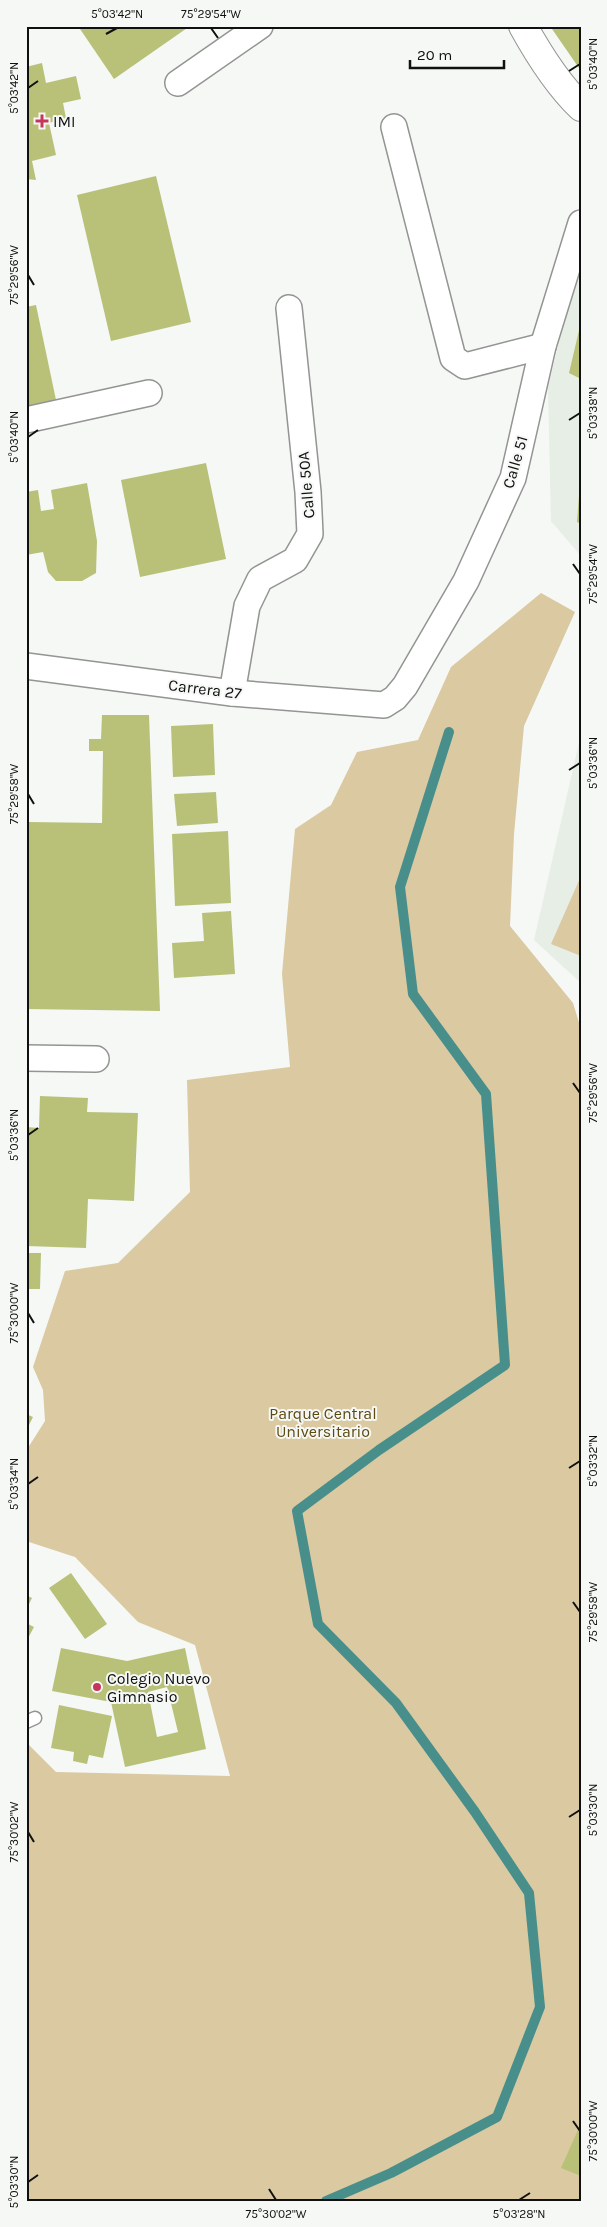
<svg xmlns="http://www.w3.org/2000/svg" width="607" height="2227" viewBox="0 0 607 2227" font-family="Karla,sans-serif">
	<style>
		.built { fill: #e7eee5 }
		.green { fill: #dac9a1 }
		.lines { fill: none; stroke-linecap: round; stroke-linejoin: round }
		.stream { stroke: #488f8c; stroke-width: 10 }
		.building { fill: #b9c179; fill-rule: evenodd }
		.service-casing { stroke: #939592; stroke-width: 15 }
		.minor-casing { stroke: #939592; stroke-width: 28 }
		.tertiary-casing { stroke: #939592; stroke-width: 30 }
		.service { stroke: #fff; stroke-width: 12 }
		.minor { stroke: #fff; stroke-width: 25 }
		.tertiary { stroke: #fff; stroke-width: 28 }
		.ticks { fill: none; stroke: #0f100f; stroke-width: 2 }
		.poi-dot { fill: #c6365c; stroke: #f5f8f5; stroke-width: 2 }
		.labels { text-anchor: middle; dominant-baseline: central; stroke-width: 4; stroke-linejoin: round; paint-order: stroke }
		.poi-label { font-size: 16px; fill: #0f100f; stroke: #f5f8f5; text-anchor: start }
		.street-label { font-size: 16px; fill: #0f100f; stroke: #f5f8f5 }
		.park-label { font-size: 16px; fill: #5d4912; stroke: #f5f8f5 }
		.neatline { fill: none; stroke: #0f100f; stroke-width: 2 }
		.ticks-label { font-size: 12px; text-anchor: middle; fill: #0f100f }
	</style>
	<rect width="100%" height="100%" fill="#f5f8f5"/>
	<!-- built -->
	<g class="built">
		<path d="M581 250V556L551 521 548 388Z"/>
		<path d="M581 734V983L534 940Z"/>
	</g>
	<!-- green -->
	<g class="green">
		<path d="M541 593 575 612 524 726 514 834 510 926 573 1003 581 1029V2201H26V1742L56 1772 230 1776 195 1645 138 1622 75 1557 26 1541V1451L45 1421 43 1390 33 1367 65 1271 118 1263 190 1192 187 1080 290 1067 282 974 295 829 331 805 357 752 418 740 451 667Z"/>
		<path d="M581 876V956L551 944Z"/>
	</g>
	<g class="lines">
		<!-- stream -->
		<path class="stream" d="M326 2201 391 2173 497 2117 540 2007 529 1893 475 1812 396 1703 318 1624 297 1511 379 1450 505 1365 486 1094 413 994 400 887 449 732"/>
	</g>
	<!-- building -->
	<g class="building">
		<path d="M78 26H190L114 79Z"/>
		<path d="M550 26H581V71Z"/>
		<path d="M42 63 46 83 76 76 81 99 63 103 66 118 49 123 56 155 32 161 36 180 26 179V67Z"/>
		<path d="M156 176 191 322 111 341 77 195Z"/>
		<path d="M36 305 56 400 26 407V307Z"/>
		<path d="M580 326H581V379L569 373Z"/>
		<path d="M206 463 226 559 140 577 121 480Z"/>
		<path d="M87 483 97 541 96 573 82 581H56L48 572 43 552 26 555V492L38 490 41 511 54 509 51 490Z"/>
		<path d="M579 495H581V524L577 522Z"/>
		<path d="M102 715H149L160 1011 26 1009V831H29V822L102 823 103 751H89V739H101Z"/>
		<path d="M213 724 215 775 173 777 171 726Z"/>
		<path d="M216 792 218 823 177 826 174 794Z"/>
		<path d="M228 831 231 903 175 906 172 834Z"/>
		<path d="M231 911 235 974 174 978 172 943 204 941 202 913Z"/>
		<path d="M40 1096 88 1098 87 1112 138 1113 134 1201 88 1199 86 1248 26 1246V1127L39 1128Z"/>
		<path d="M26 1253H41L40 1289H26Z"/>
		<path d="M26 1414 33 1417 26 1431Z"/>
		<path d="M71 1573 107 1624 85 1639 49 1588Z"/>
		<path d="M26 1595 32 1598 26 1610Z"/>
		<path d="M26 1623 34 1627 26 1642Z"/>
		<path d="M61 1648 127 1661 185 1648 206 1749 125 1767 111 1702 52 1691ZM167 1687 178 1732 157 1737 148 1692Z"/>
		<path d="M59 1705 112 1716 103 1758 89 1755 87 1764 73 1761 74 1752 51 1748Z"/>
		<path d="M581 2123V2176L561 2168Z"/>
	</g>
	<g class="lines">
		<!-- service casing -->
		<g class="service-casing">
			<path id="service" d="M26 1722 35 1718"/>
		</g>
		<!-- minor casing -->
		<g class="minor-casing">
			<g id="minor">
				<path d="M178 83 260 26"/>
				<path d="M394 127 453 358 465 366 543 346"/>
				<path d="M26 420 149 393"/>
				<path d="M26 666 232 693 384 705 395 698 405 686 466 581 513 478 543 346 581 223"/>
				<path d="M232 693 247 606 260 579 295 560 310 534 308 492 289 308"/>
				<path d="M26 1058 96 1059"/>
			</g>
		</g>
		<!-- tertiary casing -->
		<g class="tertiary-casing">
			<path id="tertiary" d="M523 26C539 55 557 84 581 107"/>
		</g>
		<!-- service -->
		<use href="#service" class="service"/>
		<!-- minor -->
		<use href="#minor" class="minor"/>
		<!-- tertiary -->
		<use href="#tertiary" class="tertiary"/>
	</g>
	<!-- ticks -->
	<path class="ticks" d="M211 28 218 38M106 34 117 28M569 71 580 64M28 88 38 81M28 275 34 285M569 420 580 413M28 437 38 430M573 564 580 574M569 770 580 763M28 794 34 804M573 1083 580 1093M28 1135 38 1128M28 1313 34 1323M569 1468 580 1461M28 1484 38 1477M573 1602 580 1612M569 1817 580 1810M28 1832 34 1842M573 2121 580 2131M28 2182 38 2175M269 2189 276 2200M519 2200 530 2193"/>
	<!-- markers -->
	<g class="poi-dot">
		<path d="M39.5 113.5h5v5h5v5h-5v5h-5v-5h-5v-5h5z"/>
		<circle cx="97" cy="1687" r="5"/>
	</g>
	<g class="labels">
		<!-- poi labels -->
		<g class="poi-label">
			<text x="53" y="121">IMI</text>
			<text x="107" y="1678">Colegio Nuevo<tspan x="107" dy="18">Gimnasio</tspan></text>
		</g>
		<!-- street labels -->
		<g class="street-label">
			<text transform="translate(515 462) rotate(-74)">Calle 51</text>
			<text transform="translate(306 485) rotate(-95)">Calle 50A</text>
			<text transform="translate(205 689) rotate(7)">Carrera 27</text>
		</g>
		<!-- park labels -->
		<g class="park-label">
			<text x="323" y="1413">Parque Central<tspan x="323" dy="18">Universitario</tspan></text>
		</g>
	</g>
	<!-- border -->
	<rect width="607" height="2227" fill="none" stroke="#f5f8f5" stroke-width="55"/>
	<!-- scale -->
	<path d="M410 60v8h94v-8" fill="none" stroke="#0f100f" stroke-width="2.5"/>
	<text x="417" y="60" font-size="15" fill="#0f100f" stroke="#f5f8f5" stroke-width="4" paint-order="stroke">20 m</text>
	<rect x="28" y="28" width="552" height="2172" class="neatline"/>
	<g class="ticks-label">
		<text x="117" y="18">5°03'42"N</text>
		<text x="211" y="18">75°29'54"W</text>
		<text transform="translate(593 64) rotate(-90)" y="4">5°03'40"N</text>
		<text transform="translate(14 88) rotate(-90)" y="4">5°03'42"N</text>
		<text transform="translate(14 275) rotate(-90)" y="4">75°29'56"W</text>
		<text transform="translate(593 413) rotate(-90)" y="4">5°03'38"N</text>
		<text transform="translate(14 437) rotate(-90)" y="4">5°03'40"N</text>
		<text transform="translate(593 574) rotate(-90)" y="4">75°29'54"W</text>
		<text transform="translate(593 763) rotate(-90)" y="4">5°03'36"N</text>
		<text transform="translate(14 794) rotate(-90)" y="4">75°29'58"W</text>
		<text transform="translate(593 1093) rotate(-90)" y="4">75°29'56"W</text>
		<text transform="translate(14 1135) rotate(-90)" y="4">5°03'36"N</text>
		<text transform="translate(14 1313) rotate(-90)" y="4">75°30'00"W</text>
		<text transform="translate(593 1461) rotate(-90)" y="4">5°03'32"N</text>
		<text transform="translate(14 1484) rotate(-90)" y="4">5°03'34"N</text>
		<text transform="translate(593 1612) rotate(-90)" y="4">75°29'58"W</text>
		<text transform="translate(593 1810) rotate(-90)" y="4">5°03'30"N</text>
		<text transform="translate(14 1832) rotate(-90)" y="4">75°30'02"W</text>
		<text transform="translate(593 2131) rotate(-90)" y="4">75°30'00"W</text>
		<text transform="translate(14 2182) rotate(-90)" y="4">5°03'30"N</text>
		<text x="276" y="2218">75°30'02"W</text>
		<text x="519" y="2218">5°03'28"N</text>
	</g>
</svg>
